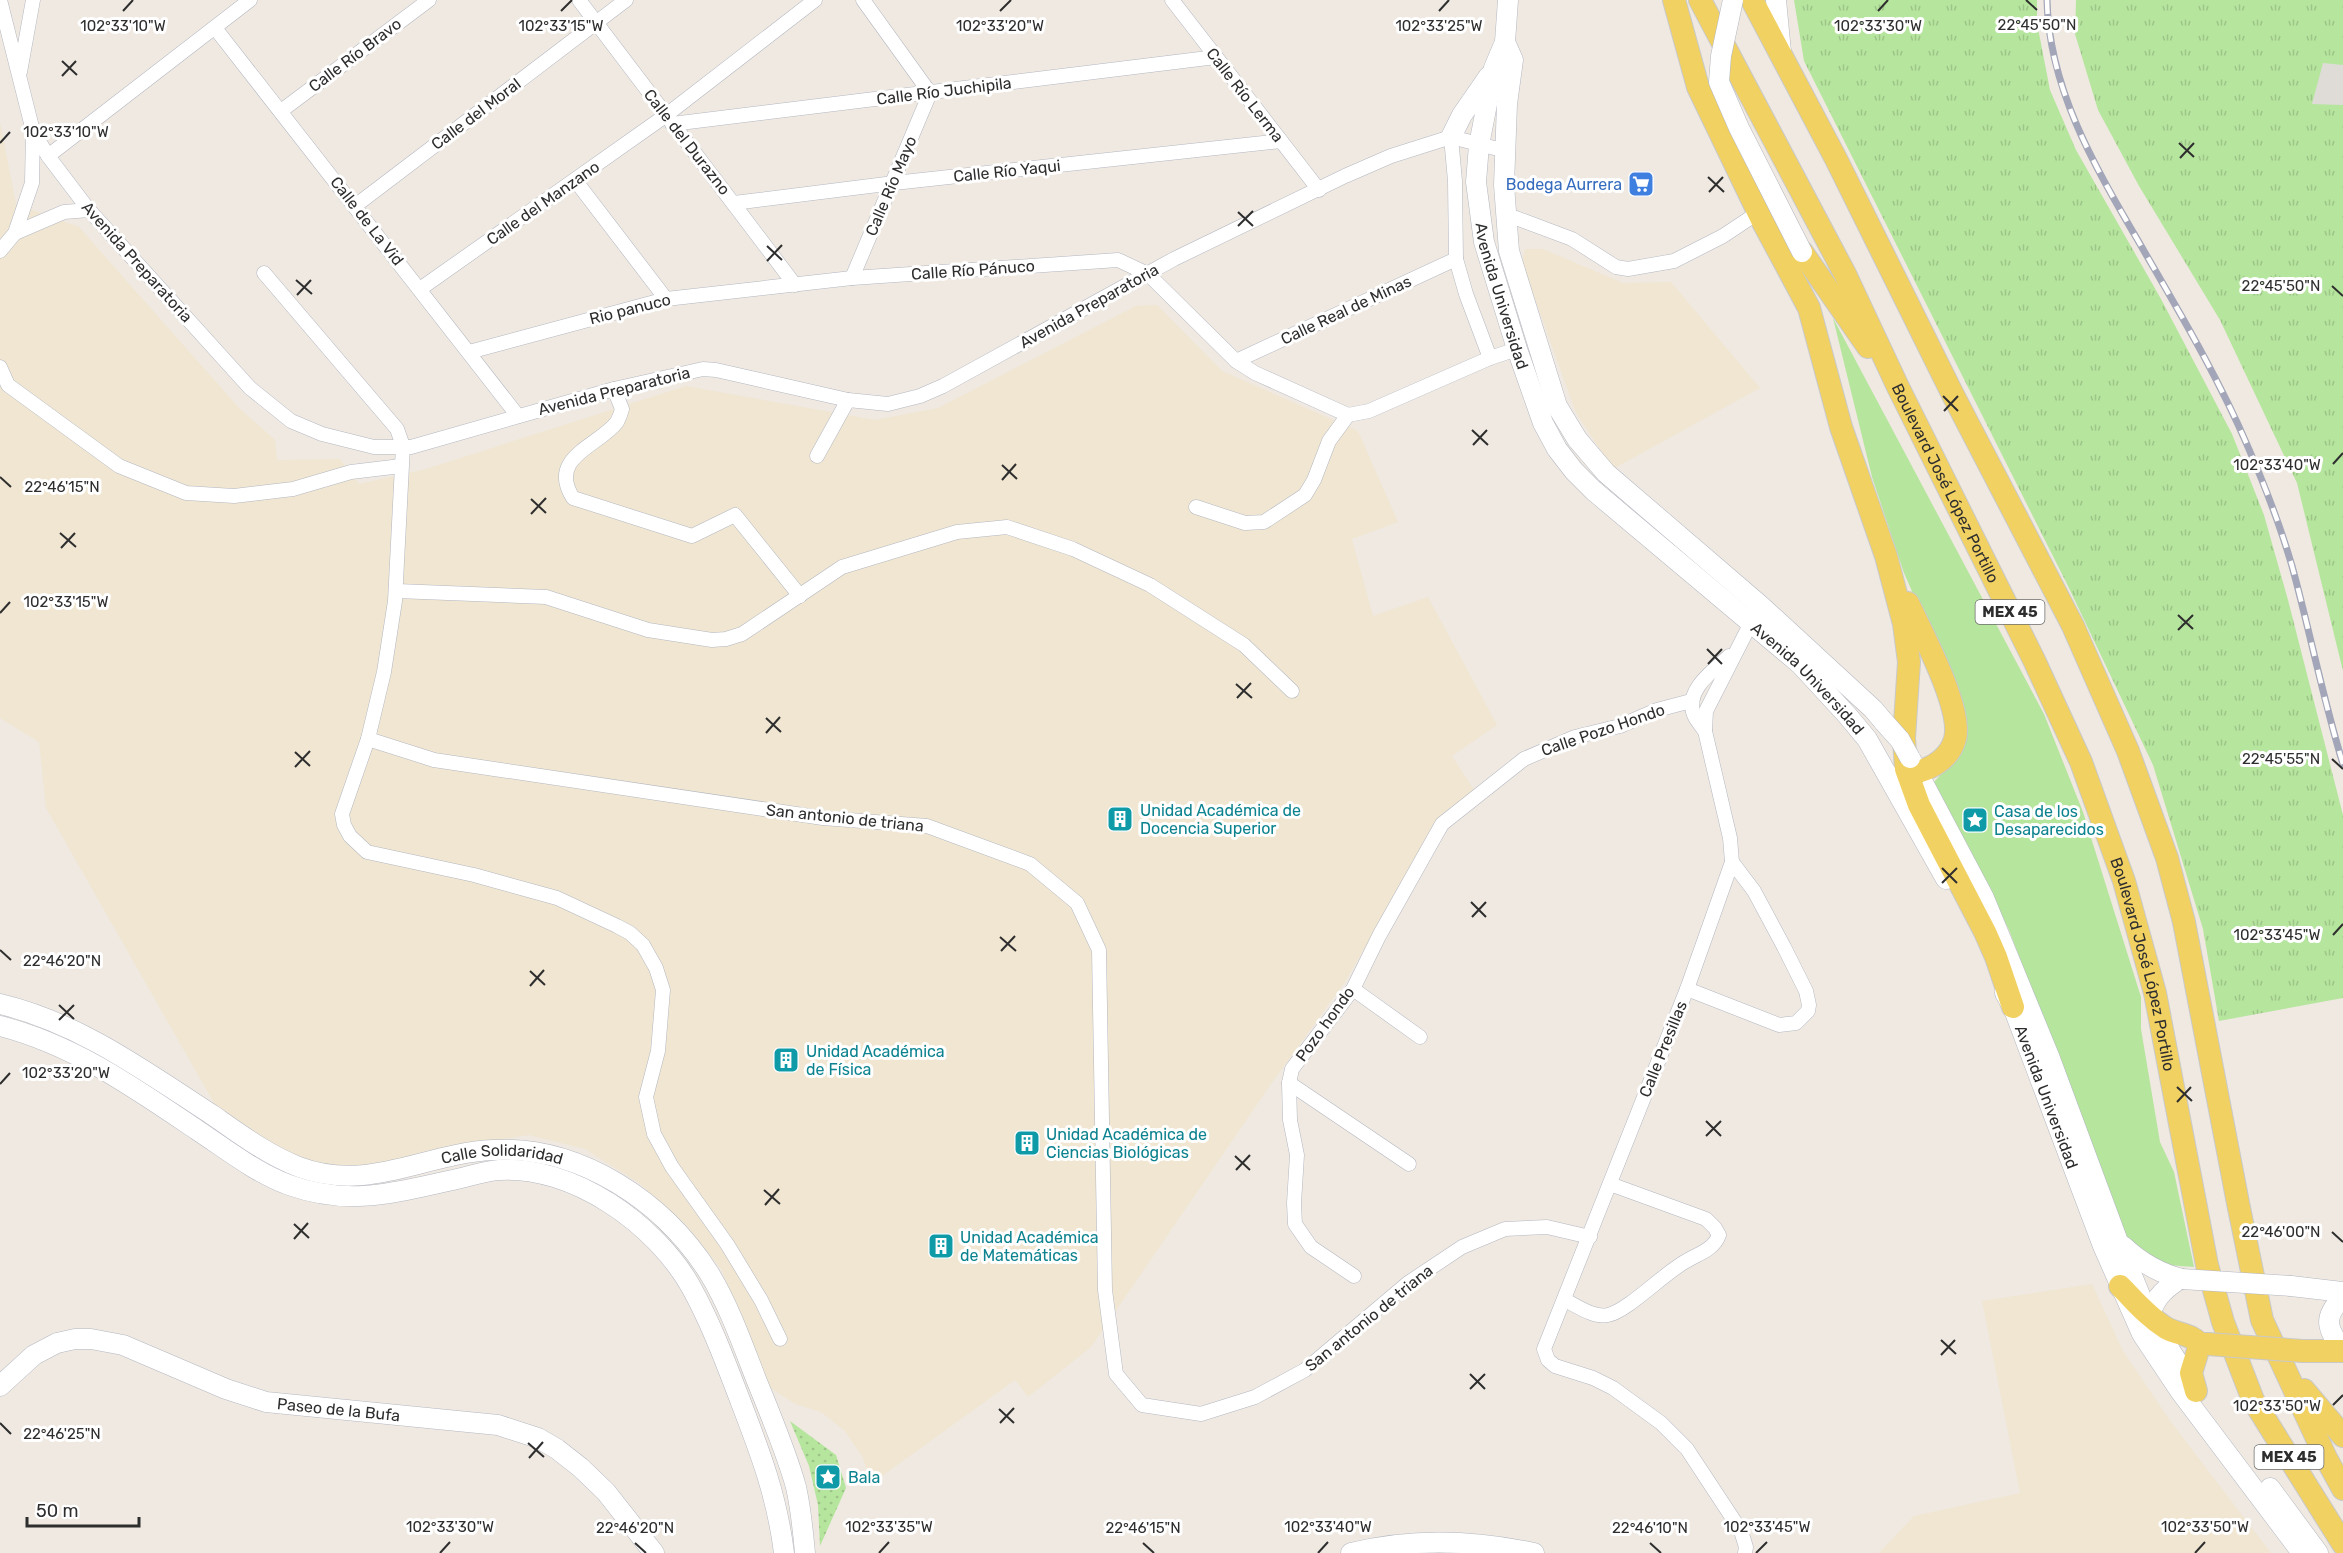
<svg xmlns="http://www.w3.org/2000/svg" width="2343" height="1553" viewBox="0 0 2343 1553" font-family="Rubik,sans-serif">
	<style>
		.education { fill: #f0e6d1 }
		.grass { fill: url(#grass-tufts) }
		.park { fill: url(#park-dots) }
		.garden { fill: #b6e59e }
		.plaza { fill: #dfdcd8 }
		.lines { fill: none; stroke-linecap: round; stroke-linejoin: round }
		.street-casing { stroke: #b4b7c1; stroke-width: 15 }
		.secondary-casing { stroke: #b4b7c1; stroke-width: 21 }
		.primary-casing { stroke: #c9c9c9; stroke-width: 24 }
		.street { stroke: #fff; stroke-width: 14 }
		.secondary { stroke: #fff; stroke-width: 20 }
		.primary { stroke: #f2d163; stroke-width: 22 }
		.rail-casing { stroke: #a3a6b8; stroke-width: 7 }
		.rail { stroke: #fff; stroke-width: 4.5; stroke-dasharray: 14; stroke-linecap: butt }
		.secondary-bridge-casing { stroke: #b4b7c1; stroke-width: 21; stroke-linecap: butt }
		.primary-bridge-casing { stroke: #c9c9c9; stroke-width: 24; stroke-linecap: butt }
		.secondary-bridge { stroke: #fff; stroke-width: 20 }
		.primary-bridge { stroke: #f2d163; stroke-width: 22 }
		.ticks { fill: none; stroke: #2e2e2e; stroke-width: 2 }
		.labels { text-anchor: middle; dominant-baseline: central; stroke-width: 6; stroke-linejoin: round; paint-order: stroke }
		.shield { fill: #fff; stroke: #6d6d6d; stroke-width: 1.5 }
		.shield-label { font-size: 15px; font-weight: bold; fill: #2e2e2e }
		.street-label { font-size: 16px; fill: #2e2e2e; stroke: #fff }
		.shop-label { font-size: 16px; fill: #366cbe; stroke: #fff; text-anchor: end }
		.culture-label { font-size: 16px; fill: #0d838f; stroke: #fff; text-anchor: start }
		.ticks-label { font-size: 15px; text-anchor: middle; fill: #2e2e2e; stroke: #fff; stroke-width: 6; stroke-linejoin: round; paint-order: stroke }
	</style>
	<defs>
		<pattern id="grass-tufts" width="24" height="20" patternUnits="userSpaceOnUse" patternTransform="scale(1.5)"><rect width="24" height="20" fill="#b6e59e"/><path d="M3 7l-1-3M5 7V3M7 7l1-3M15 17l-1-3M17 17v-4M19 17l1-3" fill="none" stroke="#9dc588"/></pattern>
		<pattern id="park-dots" width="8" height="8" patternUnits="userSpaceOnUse" patternTransform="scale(1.5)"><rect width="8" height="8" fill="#b6e59e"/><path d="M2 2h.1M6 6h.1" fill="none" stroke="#9dc588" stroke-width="1.8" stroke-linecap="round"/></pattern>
	</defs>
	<rect width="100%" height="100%" fill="#efe9e1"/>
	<!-- education -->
	<g class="education">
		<path d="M0 122 16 204 79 227 239 408 275 440 277 460 340 459 359 484 426 469 686 386 875 420 938 408 1136 306 1157 305 1222 371 1358 431 1398 522 1352 539 1373 616 1428 597 1497 725 1452 756 1474 790 1439 820 1345 982 1271 1084 1091 1347 1028 1397 1015 1380 871 1484 863 1458 845 1431 821 1412 795 1404 769 1387 721 1269 686 1225 639 1183 585 1149 529 1135 463 1145 404 1161 361 1167 312 1163 272 1145 218 1110 46 808 39 742 0 718Z"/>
		<path d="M1525 249H1543L1623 283 1671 282 1760 388 1613 469 1576 413 1522 263Z"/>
		<path d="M2092 1284 2123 1351 2171 1422 2271 1553H1879L1914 1516 2020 1493 1982 1301Z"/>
	</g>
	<!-- grass -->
	<g class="grass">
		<path d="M1794 0H2037V23L2050 90 2076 150 2161 299 2232 434 2264 515 2288 600 2343 815V998L2219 1021 2203 929 2153 765 2068 586 1804 61Z"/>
		<path d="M2076 0H2343V671L2297 483 2220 320 2139 186 2098 110 2075 34Z"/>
	</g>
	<!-- park -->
	<path class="park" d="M790 1421 836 1455 846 1488 820 1546 818 1505 809 1466Z"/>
	<!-- garden -->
	<path class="garden" d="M1833 318 2044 714 2083 812 2141 997V1029L2160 1142 2174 1172 2194 1267C2162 1265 2149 1263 2127 1238L2009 930 1934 782 1957 757 1965 712 1904 573 1872 477Z"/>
	<!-- plaza -->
	<path class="plaza" d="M2323 63 2343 65V105L2312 104Z"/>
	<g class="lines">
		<!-- street casing -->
		<g class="street-casing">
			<g id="street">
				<path d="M0 0 33 131 32 183 15 233 0 251"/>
				<path d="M579 0 795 285"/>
				<path d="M1172 0 1319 190"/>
				<path d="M215 28 518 416"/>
				<path d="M20 72 33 0"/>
				<path d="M281 111 429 0"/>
				<path d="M672 124 1216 57"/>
				<path d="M33 131 48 156 89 210 250 388 291 421 322 434 374 447H411L614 389 703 369 716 370 848 400 888 404 920 396 943 386 1174 259 1345 176 1391 156 1451 137 1506 151"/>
				<path d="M1451 137 1455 181 1456 259 1466 294 1490 358"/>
				<path d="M48 156 250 0"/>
				<path d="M575 180 666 299"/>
				<path d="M734 203 894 183 1281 141"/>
				<path d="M355 206 626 0"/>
				<path d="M1505 214 1572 239 1616 267 1628 269 1674 261 1723 236 1759 212"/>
				<path d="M15 233 64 212 89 210"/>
				<path d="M264 273 397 429 403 446 395 601 384 672 368 739 342 814 344 825 350 836 367 852 474 875 557 898 617 926 630 933 643 945 656 968 663 990 658 1051 646 1097 654 1134 672 1167 727 1244 761 1300 780 1339"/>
				<path d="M852 278 930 93 863 0"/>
				<path d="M420 289 665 116 815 0"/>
				<path d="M469 352 666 299 852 278 1118 260 1148 274 1236 361 1255 373 1348 415"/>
				<path d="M1236 361 1456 259"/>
				<path d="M0 367 8 385 119 466 186 493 234 496 293 489 351 472 401 466"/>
				<path d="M614 389 622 409C621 413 619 418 617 422 599 446 547 457 573 498L692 536 735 515 800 596"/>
				<path d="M1348 415 1369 411 1490 358 1517 349"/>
				<path d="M817 456 848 400"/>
				<path d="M1196 507 1245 523 1264 522 1305 495 1314 480 1329 441 1348 415"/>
				<path d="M397 591 546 597 648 630 712 640 726 639 742 634 842 567 957 532 1007 527 1073 549 1150 585 1244 645 1292 691"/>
				<path d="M1705 731C1701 726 1696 720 1694 715 1684 690 1714 670 1729 656"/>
				<path d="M368 739 434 760 823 818 927 826 1030 864 1077 903 1099 950 1105 1290 1116 1374 1142 1405 1201 1414 1255 1397 1305 1370 1408 1283 1462 1247 1505 1229 1547 1227 1590 1237"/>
				<path d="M1353 989 1420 1037"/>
				<path d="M1687 989 1779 1025 1796 1023 1808 1011 1809 1005 1806 991 1784 947 1754 891 1732 862"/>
				<path d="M1289 1083 1409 1164"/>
				<path d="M1354 1276 1311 1247 1295 1224 1294 1203 1297 1155 1290 1120 1289 1083 1292 1069 1353 989 1379 936 1442 824 1524 759 1575 737 1620 726 1657 710 1691 701"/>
				<path d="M1565 1300C1577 1306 1594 1318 1608 1315 1628 1311 1666 1271 1688 1260 1700 1253 1714 1249 1719 1235L1715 1228 1706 1219 1610 1184"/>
				<path d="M1745 1553 1746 1547 1741 1531 1687 1449 1661 1423 1613 1388 1593 1378 1555 1366 1548 1360 1544 1349 1687 989 1732 862 1730 838 1705 731 1706 711 1755 615"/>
			</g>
		</g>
		<!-- secondary casing -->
		<g class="secondary-casing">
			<g id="secondary">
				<path id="s1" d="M1508 0 1505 42 1494 68 1479 145 1476 182 1484 242 1517 349 1543 423 1557 449 1574 471 1594 491 1800 664 1847 715 1867 739 1946 879"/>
				<path d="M1776 0 1781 52"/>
				<path d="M1505 42 1513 60 1507 104 1504 185 1509 251 1557 406 1577 439 1606 473 1761 606 1873 709 1884 722"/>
				<path d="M1451 137 1462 115 1489 76"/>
				<path d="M1911 760 1984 898 2049 1056 2117 1239 2149 1317 2196 1391"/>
				<path id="s2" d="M2005 993 2013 1007 2103 1246 2142 1334 2180 1391 2302 1553"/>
				<path id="s3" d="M0 1004C80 1023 146 1072 214 1116 241 1135 268 1155 299 1167 369 1193 425 1153 493 1150 580 1145 664 1202 709 1273 729 1306 742 1343 756 1379 770 1414 786 1451 796 1487 801 1509 803 1531 805 1553"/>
				<path d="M0 1026C74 1045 135 1088 197 1130 226 1149 256 1173 289 1185 351 1207 396 1192 457 1179 470 1176 485 1171 499 1170 572 1165 656 1224 691 1287 711 1323 725 1361 740 1400 760 1452 777 1496 784 1553"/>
				<path d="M2123 1246C2140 1262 2158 1273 2182 1279"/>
				<path d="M2291 1286 2343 1292"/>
				<path d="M2343 1297C2322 1318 2327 1328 2343 1351"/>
				<path d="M2146 1323C2155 1300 2159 1292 2180 1279"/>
				<path id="s4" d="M0 1386 34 1355 57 1343 75 1339H91L123 1345 226 1389 266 1402 498 1425 538 1438 557 1449 580 1467 606 1492 654 1553"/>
				<path d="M2270 1488 2318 1553"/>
				<path d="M1351 1553C1411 1538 1474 1540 1534 1553"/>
			</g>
		</g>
		<!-- primary casing -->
		<g class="primary-casing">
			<g id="primary">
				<path d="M1674 0 1698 87 1763 222 1809 308 1841 427 1886 556 1904 624 1909 662 1904 738 1906 769 1919 805 1985 932 1996 957 2013 1007"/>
				<path id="s5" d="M1700 0 1845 274 1898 387 2034 660 2081 762 2124 881 2155 993 2207 1265 2223 1322 2253 1400 2343 1544"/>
				<path d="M1752 0 1836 159 1952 393 2073 626 2128 751 2167 858 2184 922 2238 1203 2262 1320 2326 1458 2343 1489"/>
				<path d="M1802 252 1868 347"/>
				<path d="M1908 603C1922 633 1963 709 1955 739 1950 757 1934 767 1918 772"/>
				<path d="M2120 1286C2135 1301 2148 1317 2166 1328 2178 1335 2190 1333 2200 1344H2208"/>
				<path d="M2303 1351H2343"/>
				<path d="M2304 1390 2343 1436"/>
				<path d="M2196 1391 2191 1373 2200 1344"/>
			</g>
		</g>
		<!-- street -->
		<use href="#street" class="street"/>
		<!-- secondary -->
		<use href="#secondary" class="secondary"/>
		<!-- primary -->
		<use href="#primary" class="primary"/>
		<!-- rail casing -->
		<g class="rail-casing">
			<path id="rail" d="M2047 0C2049 93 2099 173 2144 251 2181 315 2219 379 2248 447 2265 486 2280 525 2292 566 2310 632 2323 699 2343 764"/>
		</g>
		<!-- rail -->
		<use href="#rail" class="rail"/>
		<!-- secondary-bridge casing -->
		<g class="secondary-bridge-casing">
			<g id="secondary-bridge">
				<path d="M1733 0 1721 56 1719 82 1739 128 1802 252"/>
				<path d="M1884 722 1900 740 1910 758"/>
				<path d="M2182 1279 2291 1286"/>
			</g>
		</g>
		<!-- primary-bridge casing -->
		<g class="primary-bridge-casing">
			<path id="primary-bridge" d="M2208 1344 2303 1351"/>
		</g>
		<!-- secondary-bridge -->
		<use href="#secondary-bridge" class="secondary-bridge"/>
		<!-- primary-bridge -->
		<use href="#primary-bridge" class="primary-bridge"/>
	</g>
	<!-- ticks -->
	<path class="ticks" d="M2026 0 2037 10M123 11 133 0M561 11 572 0M1000 11 1011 0M1439 11 1449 0M1878 11 1888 0M62 61 77 75M62 76 76 61M0 143 10 132M2179 143 2194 157M2180 158 2194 143M1708 177 1724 192M1709 192 1723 177M1238 212 1253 226M1238 226 1253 211M767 246 782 260M767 261 782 245M296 280 312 294M2332 286 2343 296M297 295 311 280M1943 396 1958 411M1944 411 1958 396M1472 430 1488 445M1473 445 1487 430M2333 464 2343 453M1002 465 1017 479M0 477 11 487M1002 480 1016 464M531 499 546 513M531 514 546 498M60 533 76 547M61 548 75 533M0 613 10 602M2178 615 2193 629M2178 630 2193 615M1707 649 1722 664M1708 664 1722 649M1236 684 1252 698M1237 698 1251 683M766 718 781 732M766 733 780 717M295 752 310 766M2332 759 2343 769M295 767 310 751M1942 868 1957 883M1942 883 1957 868M1471 902 1486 917M1472 917 1486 902M2333 935 2343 924M1000 937 1016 951M0 950 11 960M1001 951 1015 936M530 971 545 985M530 986 544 970M59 1005 74 1019M59 1020 74 1005M0 1084 10 1073M2177 1087 2192 1101M2177 1102 2191 1087M1706 1121 1721 1136M1706 1136 1721 1121M1235 1156 1250 1170M1236 1170 1250 1155M764 1190 780 1204M765 1205 779 1189M294 1224 309 1238M2332 1232 2343 1242M294 1239 308 1223M1941 1340 1956 1354M1941 1355 1955 1340M1470 1374 1485 1389M1470 1389 1485 1374M2333 1405 2343 1395M999 1409 1014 1423M0 1423 11 1434M1000 1423 1014 1408M528 1443 544 1457M529 1458 543 1442M635 1543 646 1553M1143 1543 1154 1553M1650 1543 1661 1553M440 1553 450 1542M879 1553 889 1542M1318 1553 1328 1542M1756 1553 1767 1542M2195 1553 2205 1542"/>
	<!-- icons -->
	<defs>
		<g id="supermarket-square" transform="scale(1.35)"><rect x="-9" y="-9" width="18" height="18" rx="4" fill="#3f7fe0" stroke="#fff"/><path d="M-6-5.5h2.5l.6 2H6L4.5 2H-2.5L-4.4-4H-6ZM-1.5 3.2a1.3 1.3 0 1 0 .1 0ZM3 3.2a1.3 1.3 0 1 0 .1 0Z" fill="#fff"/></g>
		<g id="building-square" transform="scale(1.35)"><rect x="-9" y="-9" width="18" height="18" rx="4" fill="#0f9aa8" stroke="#fff"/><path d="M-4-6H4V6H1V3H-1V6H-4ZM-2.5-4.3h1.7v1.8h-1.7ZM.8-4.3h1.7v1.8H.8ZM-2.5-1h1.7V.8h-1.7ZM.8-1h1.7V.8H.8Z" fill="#fff"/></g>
		<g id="sight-square" transform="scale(1.35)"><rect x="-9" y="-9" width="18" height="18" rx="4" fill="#0f9aa8" stroke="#fff"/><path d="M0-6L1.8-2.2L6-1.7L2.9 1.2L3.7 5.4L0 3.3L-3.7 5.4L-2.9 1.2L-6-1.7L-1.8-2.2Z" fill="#fff"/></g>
	</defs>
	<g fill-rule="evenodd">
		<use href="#supermarket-square" x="1641" y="184"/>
		<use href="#building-square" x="1120" y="819"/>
		<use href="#sight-square" x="1975" y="820"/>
		<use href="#building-square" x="786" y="1060"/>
		<use href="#building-square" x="1027" y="1143"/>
		<use href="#building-square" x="941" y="1246"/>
		<use href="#sight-square" x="828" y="1477"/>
	</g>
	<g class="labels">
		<!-- shield labels -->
		<g class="shield">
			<rect x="1975.5" y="600" width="69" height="24" rx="4.5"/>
			<rect x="2254.5" y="1445" width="69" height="24" rx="4.5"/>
		</g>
		<g class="shield-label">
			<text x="2010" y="612">MEX 45</text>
			<text x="2289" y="1457">MEX 45</text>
		</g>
		<!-- street labels -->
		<g class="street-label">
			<text transform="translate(355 55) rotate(-37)">Calle Río Bravo</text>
			<text transform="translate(944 91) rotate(-7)">Calle Río Juchipila</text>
			<text transform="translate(1245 95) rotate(52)">Calle Río Lerma</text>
			<text transform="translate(476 114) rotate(-37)">Calle del Moral</text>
			<text transform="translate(687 142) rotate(52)">Calle del Durazno</text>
			<text transform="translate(1007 171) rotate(-6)">Calle Río Yaqui</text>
			<text transform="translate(891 186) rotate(-67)">Calle Río Mayo</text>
			<text transform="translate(543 203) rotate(-35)">Calle del Manzano</text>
			<text transform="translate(367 221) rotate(52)">Calle de La Vid</text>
			<text transform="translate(137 262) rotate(48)">Avenida Preparatoria</text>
			<text transform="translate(973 270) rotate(-4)">Calle Río Pánuco</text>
			<text stroke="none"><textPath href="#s1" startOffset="303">Avenida Universidad</textPath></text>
			<text transform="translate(1089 306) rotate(-29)">Avenida Preparatoria</text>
			<text transform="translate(630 309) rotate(-14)">Rio panuco</text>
			<text transform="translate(1346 310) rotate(-25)">Calle Real de Minas</text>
			<text transform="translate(614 391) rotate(-14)">Avenida Preparatoria</text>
			<text stroke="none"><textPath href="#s5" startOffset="542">Boulevard José López Portillo</textPath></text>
			<text stroke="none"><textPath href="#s1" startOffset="807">Avenida Universidad</textPath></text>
			<text transform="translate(1603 730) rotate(-19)">Calle Pozo Hondo</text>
			<text transform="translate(845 818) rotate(6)">San antonio de triana</text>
			<text stroke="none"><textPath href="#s5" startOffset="1064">Boulevard José López Portillo</textPath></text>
			<text transform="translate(1325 1024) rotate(-54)">Pozo hondo</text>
			<text transform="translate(1663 1049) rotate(-68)">Calle Presillas</text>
			<text stroke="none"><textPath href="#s2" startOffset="112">Avenida Universidad</textPath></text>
			<text stroke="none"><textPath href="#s3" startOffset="549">Calle Solidaridad</textPath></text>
			<text transform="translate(1369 1318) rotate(-39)">San antonio de triana</text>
			<text stroke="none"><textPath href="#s4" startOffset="366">Paseo de la Bufa</textPath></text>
		</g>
		<!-- shop labels -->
		<g class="shop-label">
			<text x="1622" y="184">Bodega Aurrera</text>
		</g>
		<!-- culture labels -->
		<g class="culture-label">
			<text x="1140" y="810">Unidad Académica de<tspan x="1140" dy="18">Docencia Superior</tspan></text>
			<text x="1994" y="811">Casa de los<tspan x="1994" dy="18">Desaparecidos</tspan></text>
			<text x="806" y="1051">Unidad Académica<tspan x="806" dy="18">de Física</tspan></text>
			<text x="1046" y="1134">Unidad Académica de<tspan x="1046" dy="18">Ciencias Biológicas</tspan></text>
			<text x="960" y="1237">Unidad Académica<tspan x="960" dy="18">de Matemáticas</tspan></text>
			<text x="848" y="1477">Bala</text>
		</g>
	</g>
	<g class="ticks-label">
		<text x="2037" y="30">22°45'50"N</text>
		<text x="1878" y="31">102°33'30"W</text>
		<text x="123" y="31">102°33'10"W</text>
		<text x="561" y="31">102°33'15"W</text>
		<text x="1000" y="31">102°33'20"W</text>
		<text x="1439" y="31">102°33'25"W</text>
		<text x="66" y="137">102°33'10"W</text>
		<text x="2281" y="291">22°45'50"N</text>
		<text x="2277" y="470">102°33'40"W</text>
		<text x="62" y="492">22°46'15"N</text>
		<text x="66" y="607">102°33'15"W</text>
		<text x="2281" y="764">22°45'55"N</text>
		<text x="2277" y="940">102°33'45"W</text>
		<text x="62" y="966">22°46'20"N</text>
		<text x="66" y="1078">102°33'20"W</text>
		<text x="2281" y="1237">22°46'00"N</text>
		<text x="2277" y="1411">102°33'50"W</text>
		<text x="62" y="1439">22°46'25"N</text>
		<text x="450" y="1532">102°33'30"W</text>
		<text x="889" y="1532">102°33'35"W</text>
		<text x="1328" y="1532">102°33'40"W</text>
		<text x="1767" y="1532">102°33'45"W</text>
		<text x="2205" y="1532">102°33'50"W</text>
		<text x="635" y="1533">22°46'20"N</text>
		<text x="1143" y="1533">22°46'15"N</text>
		<text x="1650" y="1533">22°46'10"N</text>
	</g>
	<!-- scale -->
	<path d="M27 1517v9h112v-9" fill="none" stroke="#2e2e2e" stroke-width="3"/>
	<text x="36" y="1517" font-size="18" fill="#2e2e2e" stroke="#ffffff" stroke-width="4.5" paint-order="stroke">50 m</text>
</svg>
